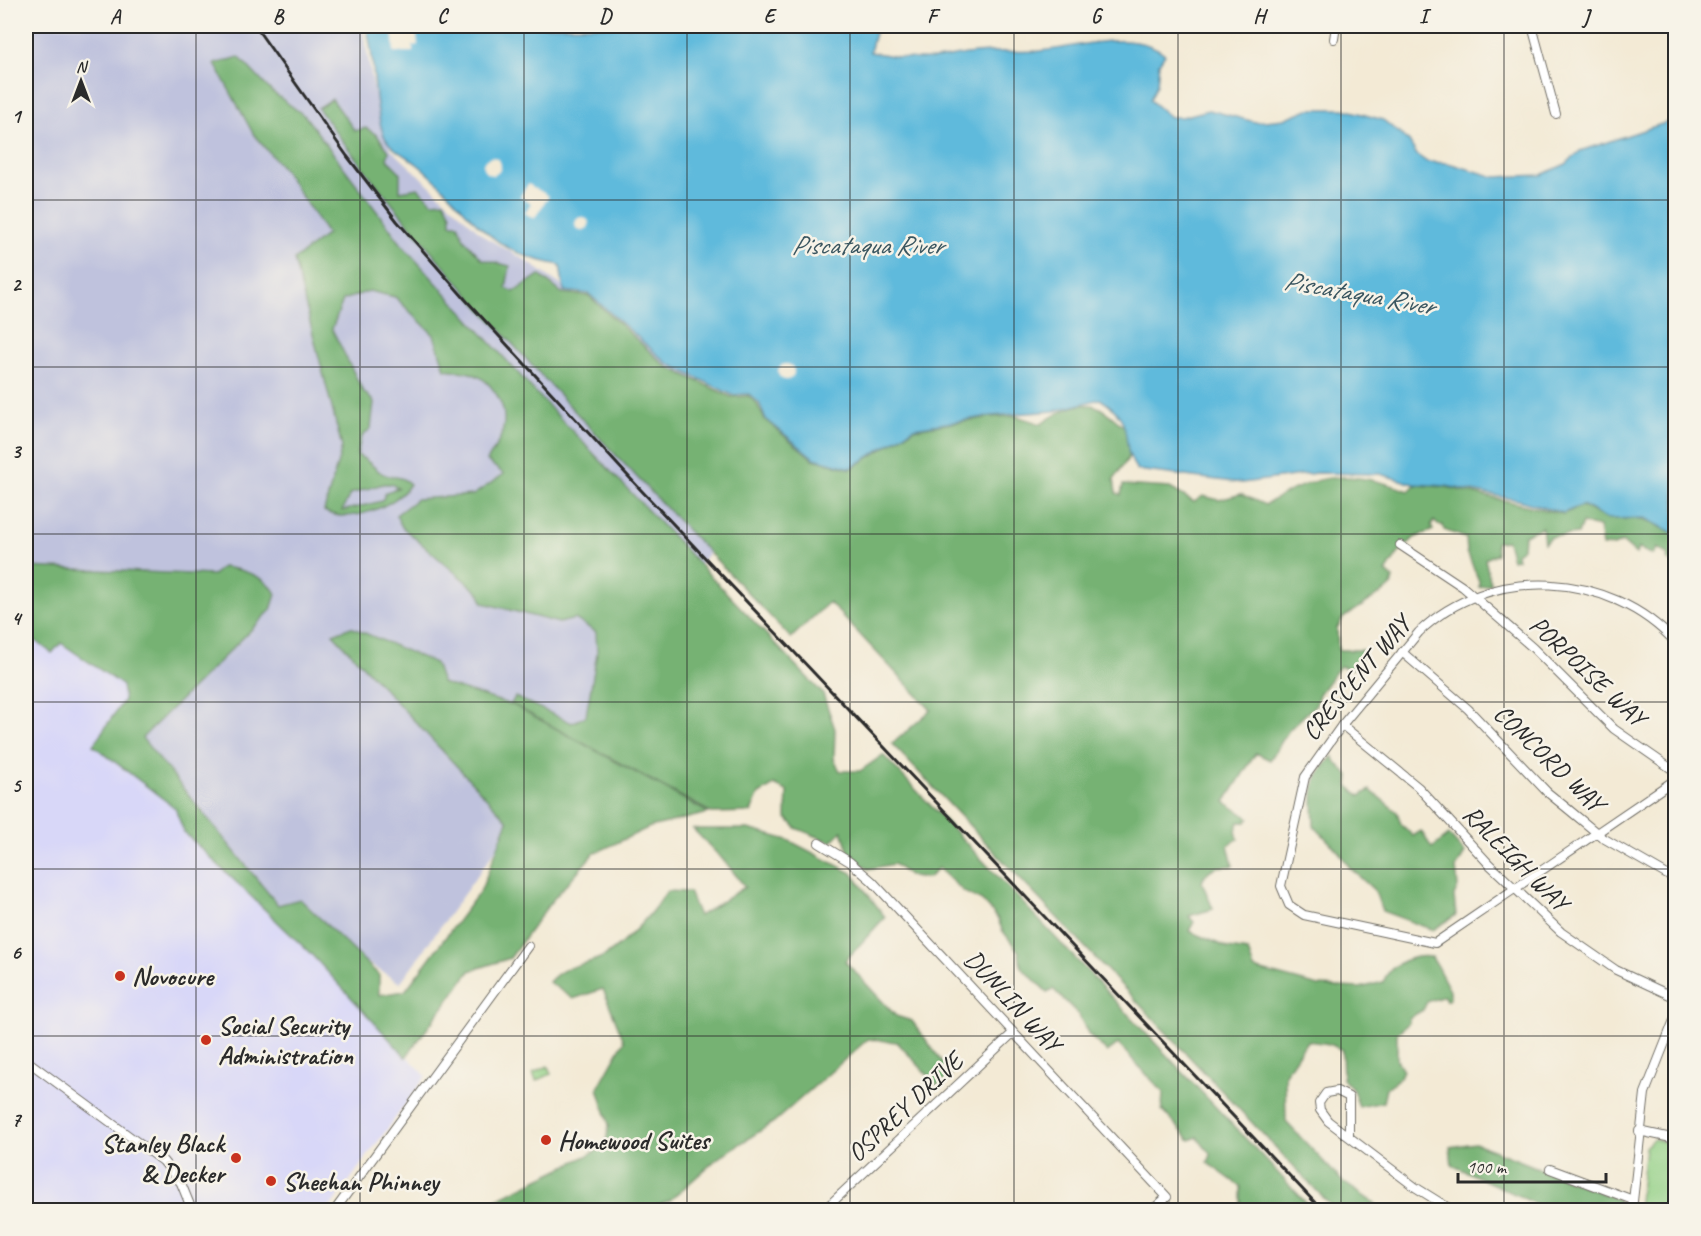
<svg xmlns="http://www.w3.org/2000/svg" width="1701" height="1236" viewBox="0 0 1701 1236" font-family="Caveat,sans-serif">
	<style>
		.built { fill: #d8d7f8 }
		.industrial { fill: #bfc2dd }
		.green { fill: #93d086; stroke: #5f7e58; stroke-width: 1.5 }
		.forest { fill: #76b273; stroke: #506e4f; stroke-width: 1.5; fill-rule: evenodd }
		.water { fill: #5ebadc; stroke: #447284; stroke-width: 1.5 }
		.pier { fill: #f3ead5 }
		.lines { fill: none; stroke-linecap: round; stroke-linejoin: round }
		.street-casing { stroke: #716e66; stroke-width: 10 }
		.street { stroke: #fff; stroke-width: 8 }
		.rail { stroke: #2b2b2b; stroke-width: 3 }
		.grid { fill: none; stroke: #2b2b2b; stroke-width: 1.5; stroke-opacity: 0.55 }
		.poi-dot { fill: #c8321e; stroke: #f7f3e8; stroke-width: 2 }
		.labels { text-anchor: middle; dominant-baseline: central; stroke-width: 5; stroke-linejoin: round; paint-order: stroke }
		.street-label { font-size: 26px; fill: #2b2b2b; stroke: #f7f3e8 }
		.poi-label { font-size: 26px; font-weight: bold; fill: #2b2b2b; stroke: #f7f3e8; text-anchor: start }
		.water-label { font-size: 27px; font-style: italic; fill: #3a5660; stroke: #f7f3e8 }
		.neatline { fill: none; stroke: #2b2b2b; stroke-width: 2 }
		.grid-label { font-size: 20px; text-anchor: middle; font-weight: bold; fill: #2b2b2b }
	</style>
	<rect width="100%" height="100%" fill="#f7f3e8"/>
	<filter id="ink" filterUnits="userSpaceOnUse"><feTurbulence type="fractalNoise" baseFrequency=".0167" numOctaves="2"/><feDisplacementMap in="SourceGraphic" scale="12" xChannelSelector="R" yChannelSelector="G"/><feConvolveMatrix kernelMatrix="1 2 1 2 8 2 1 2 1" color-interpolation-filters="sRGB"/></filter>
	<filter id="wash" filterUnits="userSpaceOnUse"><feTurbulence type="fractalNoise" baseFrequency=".008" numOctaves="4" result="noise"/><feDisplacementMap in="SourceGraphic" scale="24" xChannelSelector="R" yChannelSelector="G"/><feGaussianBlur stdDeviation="1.35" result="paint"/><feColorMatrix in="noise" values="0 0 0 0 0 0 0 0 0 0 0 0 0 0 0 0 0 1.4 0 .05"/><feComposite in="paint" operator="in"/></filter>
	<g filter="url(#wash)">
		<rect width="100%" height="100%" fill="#f3ead5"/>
		<!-- built -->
		<path class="built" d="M26 634 52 653 60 643 122 685 124 700 94 745 175 808 184 832 311 954 426 1076 328 1210H26Z"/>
		<!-- industrial -->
		<path class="industrial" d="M26 26H362L382 132 392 150 485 237 525 260 788 442 400 983 274 905 127 738 152 697 26 616Z"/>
		<!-- green -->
		<g class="green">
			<path d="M548 1066 551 1074 536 1081 533 1073Z"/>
			<path d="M1653 1139 1675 1145V1207L1671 1210H1638L1645 1147Z"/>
		</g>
		<!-- forest -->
		<g class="forest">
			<path d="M239 57 271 91 305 116 403 246 537 394 823 694 835 729 834 759 840 771H860L883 755 1313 1210H1245L1241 1203V1187L1212 1166 1208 1162 1211 1155 1197 1137 1190 1140 1162 1110 1163 1092 1118 1044 1107 1052 1089 1035 1078 1014 1053 989 1047 992 1021 967 1019 952 1002 930 998 919 982 901 964 892 938 868 929 878 910 876 894 864 868 869 849 853 842 831 831 842 796 828 786 817 787 791 774 785 759 794 751 812 712 813 511 704 515 697 572 723 586 716 597 653 596 632 575 619 559 623 483 603 480 594 402 527 396 515 417 499 473 495 504 474 487 461C494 450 503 437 504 423 506 404 491 380 473 374 465 371 454 371 445 369L434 335 395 297 369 291 343 300 332 329 363 391 374 402 371 428 361 438 357 455C367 459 372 466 380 472 390 479 400 474 410 484 396 507 347 525 324 511L342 447 294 260 327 234 284 170 254 135 215 64ZM383 484H391L398 488 386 492 382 501 342 511 350 494Z"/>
			<path d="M332 99 355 131 366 128 377 135 389 151 387 159 400 172V191L418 188 432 202 444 201 451 214V224H458L464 239 482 259 510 266 506 288 514 292 539 275 562 293 589 296 666 366 731 397 749 396 757 404 765 420 813 459 851 469 914 429 991 417 1016 416 1041 424C1055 414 1080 399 1098 407 1107 411 1116 421 1125 427L1129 457 1114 479 1116 493 1121 495 1123 485 1170 488 1194 502 1203 496 1219 500 1241 494 1265 505C1318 472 1350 469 1409 491L1415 485 1446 487 1563 514 1582 506 1606 519H1643L1675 534V566L1667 560 1669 555 1657 548 1653 555 1638 548 1636 554 1622 542 1614 546H1602L1599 527 1582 523 1578 534 1550 537 1544 543 1542 527 1524 535 1523 548 1516 553 1517 559 1512 560 1507 541 1496 542 1497 554 1485 559 1491 584 1479 587V581L1467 552 1466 538 1444 530 1443 525H1438L1434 521 1431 526 1433 530 1414 538 1397 555 1386 572 1393 578 1391 587 1343 618 1337 628 1338 650H1362L1364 655 1353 669 1340 666 1319 694 1316 704 1289 730 1270 760 1256 753 1225 802 1249 818 1246 822H1239L1236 831 1238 839 1228 845 1233 866C1218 866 1208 866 1202 882L1213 909 1189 916 1194 922 1189 931 1228 948 1248 951 1254 969 1319 986 1360 988 1383 982C1391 963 1412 954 1432 957L1450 991V998L1446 1001 1444 996 1427 1002 1423 1010 1409 1018V1023L1397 1033V1060L1403 1070 1400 1077 1386 1089 1383 1102 1359 1107 1353 1090 1343 1079 1342 1050 1330 1044 1307 1041 1285 1074 1286 1122 1342 1181 1384 1210H1335L892 744 931 710 829 602 791 638C628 467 458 299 318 108Z"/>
			<path d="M26 567 213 575 222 567C241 569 267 576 276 594L271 610 142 738 278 905 300 899 379 975V995L405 991 481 890 508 821 333 634 351 627 435 663 442 683 515 706 709 813 650 827 593 854 550 903 510 958 470 971 406 1057 311 954 184 832 175 808 93 745 124 700 122 685 61 643 52 653 26 634Z"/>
			<path d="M1333 756 1337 764 1349 775 1348 786 1360 796 1370 790 1397 812 1401 824 1413 836 1421 831 1432 848 1449 835 1465 853 1456 868 1458 887 1454 896 1456 915 1433 930 1382 911 1375 891 1350 868 1339 852 1314 826C1313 790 1308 783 1333 756Z"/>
			<path d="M693 829H748L788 840 852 873 885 917 845 961 896 1016 912 1021 952 1075 937 1085 897 1042 868 1039 774 1122 718 1158 669 1201 643 1210H474L605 1147 609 1125 598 1088 624 1041 603 989 573 999 549 982C566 962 586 967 606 955 628 941 653 912 667 891L689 892 699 916 745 887 727 864Z"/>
			<path d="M1475 1143 1619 1200 1618 1210H1549L1452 1165 1450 1147Z"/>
		</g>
		<!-- water -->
		<path class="water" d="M366 26H877L870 52C891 56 912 60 934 59 948 58 961 54 975 53 996 51 1018 52 1039 51 1076 48 1132 28 1165 54L1159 63 1157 84 1150 100 1170 117H1182L1209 110 1255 122 1284 119 1308 109H1344L1383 120 1408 140 1417 155 1427 162 1448 163 1495 177 1541 175 1566 164 1580 151 1668 122 1671 127H1676L1675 534 1645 518 1607 519 1583 505 1563 513 1518 500 1446 486 1414 484 1380 474 1316 473 1242 483 1137 470C1117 442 1139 423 1100 399L1054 411 991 416 914 428 851 468 814 458 766 419 759 403 749 394 732 395 667 363 589 294 564 291 560 265C480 252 472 207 417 164 403 153 387 149 382 130 372 96 376 59 366 26Z"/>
		<!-- pier -->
		<g class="pier">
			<path d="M392 26H411V28L416 29 418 45 413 46V52H394Z"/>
			<circle cx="492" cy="166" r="9"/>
			<path d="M528 184 549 196 534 219 525 213 531 203 520 197Z"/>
			<circle cx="582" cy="224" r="7"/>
			<circle cx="786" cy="372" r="8"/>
		</g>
	</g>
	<g filter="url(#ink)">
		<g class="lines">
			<!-- street casing -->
			<g class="street-casing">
				<g id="street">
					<path d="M1532 26 1556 114"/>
					<path d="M1334 39 1336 26"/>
					<path d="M1400 545 1463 587 1533 648 1614 729 1676 772"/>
					<path d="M1676 643C1610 570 1490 564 1419 632L1342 725 1305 777 1281 886 1289 905 1304 915 1435 943 1676 779"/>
					<path d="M1402 652 1468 709 1547 792 1568 809 1603 838 1676 880"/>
					<path d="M1342 725 1418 787 1489 864 1561 932 1616 970 1676 998"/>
					<path d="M819 843 850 862 872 881 1167 1197 1152 1210"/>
					<path d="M26 1060 163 1161 181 1183 192 1210"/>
					<path d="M1639 1131 1676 1139"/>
					<path d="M1349 1135V1097L1337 1091 1326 1093 1319 1103 1320 1110 1328 1121 1415 1187 1452 1210"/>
					<path d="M1550 1169 1633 1200"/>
					<path d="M335 1210 528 946"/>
					<path d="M824 1210 1013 1033"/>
					<path d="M1632 1210 1645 1093 1676 1015"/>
				</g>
			</g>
			<!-- street -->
			<use href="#street" class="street"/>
			<!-- rail -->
			<path class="rail" d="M255 26 347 156 397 221 465 299 640 489 1322 1210"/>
		</g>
	</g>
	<!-- grid -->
	<path class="grid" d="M196 26V1210M360 26V1210M524 26V1210M687 26V1210M850 26V1210M1014 26V1210M1178 26V1210M1341 26V1210M1504 26V1210M26 200H1676M26 367H1676M26 534H1676M26 702H1676M26 869H1676M26 1036H1676"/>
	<!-- markers -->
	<g class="poi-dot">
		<circle cx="120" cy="976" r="6"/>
		<circle cx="206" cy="1040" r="6"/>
		<circle cx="546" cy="1140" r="6"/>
		<circle cx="236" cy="1158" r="6"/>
		<circle cx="271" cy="1181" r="6"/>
	</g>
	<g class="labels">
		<!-- street labels -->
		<g class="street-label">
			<text transform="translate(1588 671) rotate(43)">PORPOISE WAY</text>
			<text transform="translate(1356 678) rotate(-50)">CRESCENT WAY</text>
			<text transform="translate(1549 758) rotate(44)">CONCORD WAY</text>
			<text transform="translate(1516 858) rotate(45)">RALEIGH WAY</text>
			<text transform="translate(1013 1001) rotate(47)">DUNLIN WAY</text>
			<text transform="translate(905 1107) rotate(-43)">OSPREY DRIVE</text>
		</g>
		<!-- poi labels -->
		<g class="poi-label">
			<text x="132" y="976">Novocure</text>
			<text x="218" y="1025">Social Security<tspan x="218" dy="30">Administration</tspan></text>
			<text x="558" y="1140">Homewood Suites</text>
			<text x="224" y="1143" text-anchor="end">Stanley Black<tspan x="224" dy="30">&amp; Decker</tspan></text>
			<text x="283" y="1181">Sheehan Phinney</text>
		</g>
		<!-- water labels -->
		<g class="water-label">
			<text x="867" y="245">Piscataqua River</text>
			<text transform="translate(1359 293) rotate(10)">Piscataqua River</text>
		</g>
	</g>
	<!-- margin -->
	<rect width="1701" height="1236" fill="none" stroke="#f7f3e8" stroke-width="66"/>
	<!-- north arrow -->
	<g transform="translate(81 81)" stroke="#f7f3e8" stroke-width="4.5" paint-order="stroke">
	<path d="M0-4.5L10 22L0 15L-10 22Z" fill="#2b2b2b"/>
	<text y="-9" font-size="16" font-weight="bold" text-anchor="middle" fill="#2b2b2b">N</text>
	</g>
	<!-- scale -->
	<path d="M1458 1173v9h148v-9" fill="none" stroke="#2b2b2b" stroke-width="3"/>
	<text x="1467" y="1173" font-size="18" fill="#2b2b2b" stroke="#f7f3e8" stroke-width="4.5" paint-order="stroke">100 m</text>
	<rect x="33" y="33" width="1635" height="1170" class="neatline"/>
	<g class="grid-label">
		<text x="115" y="23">A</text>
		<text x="278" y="23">B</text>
		<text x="442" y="23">C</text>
		<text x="605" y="23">D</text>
		<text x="769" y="23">E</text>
		<text x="932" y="23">F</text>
		<text x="1096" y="23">G</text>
		<text x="1259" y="23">H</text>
		<text x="1423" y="23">I</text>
		<text x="1586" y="23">J</text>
		<text x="16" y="123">1</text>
		<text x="16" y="291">2</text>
		<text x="16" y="458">3</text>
		<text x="16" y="625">4</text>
		<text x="16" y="792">5</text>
		<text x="16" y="959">6</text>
		<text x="16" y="1126">7</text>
	</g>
</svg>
